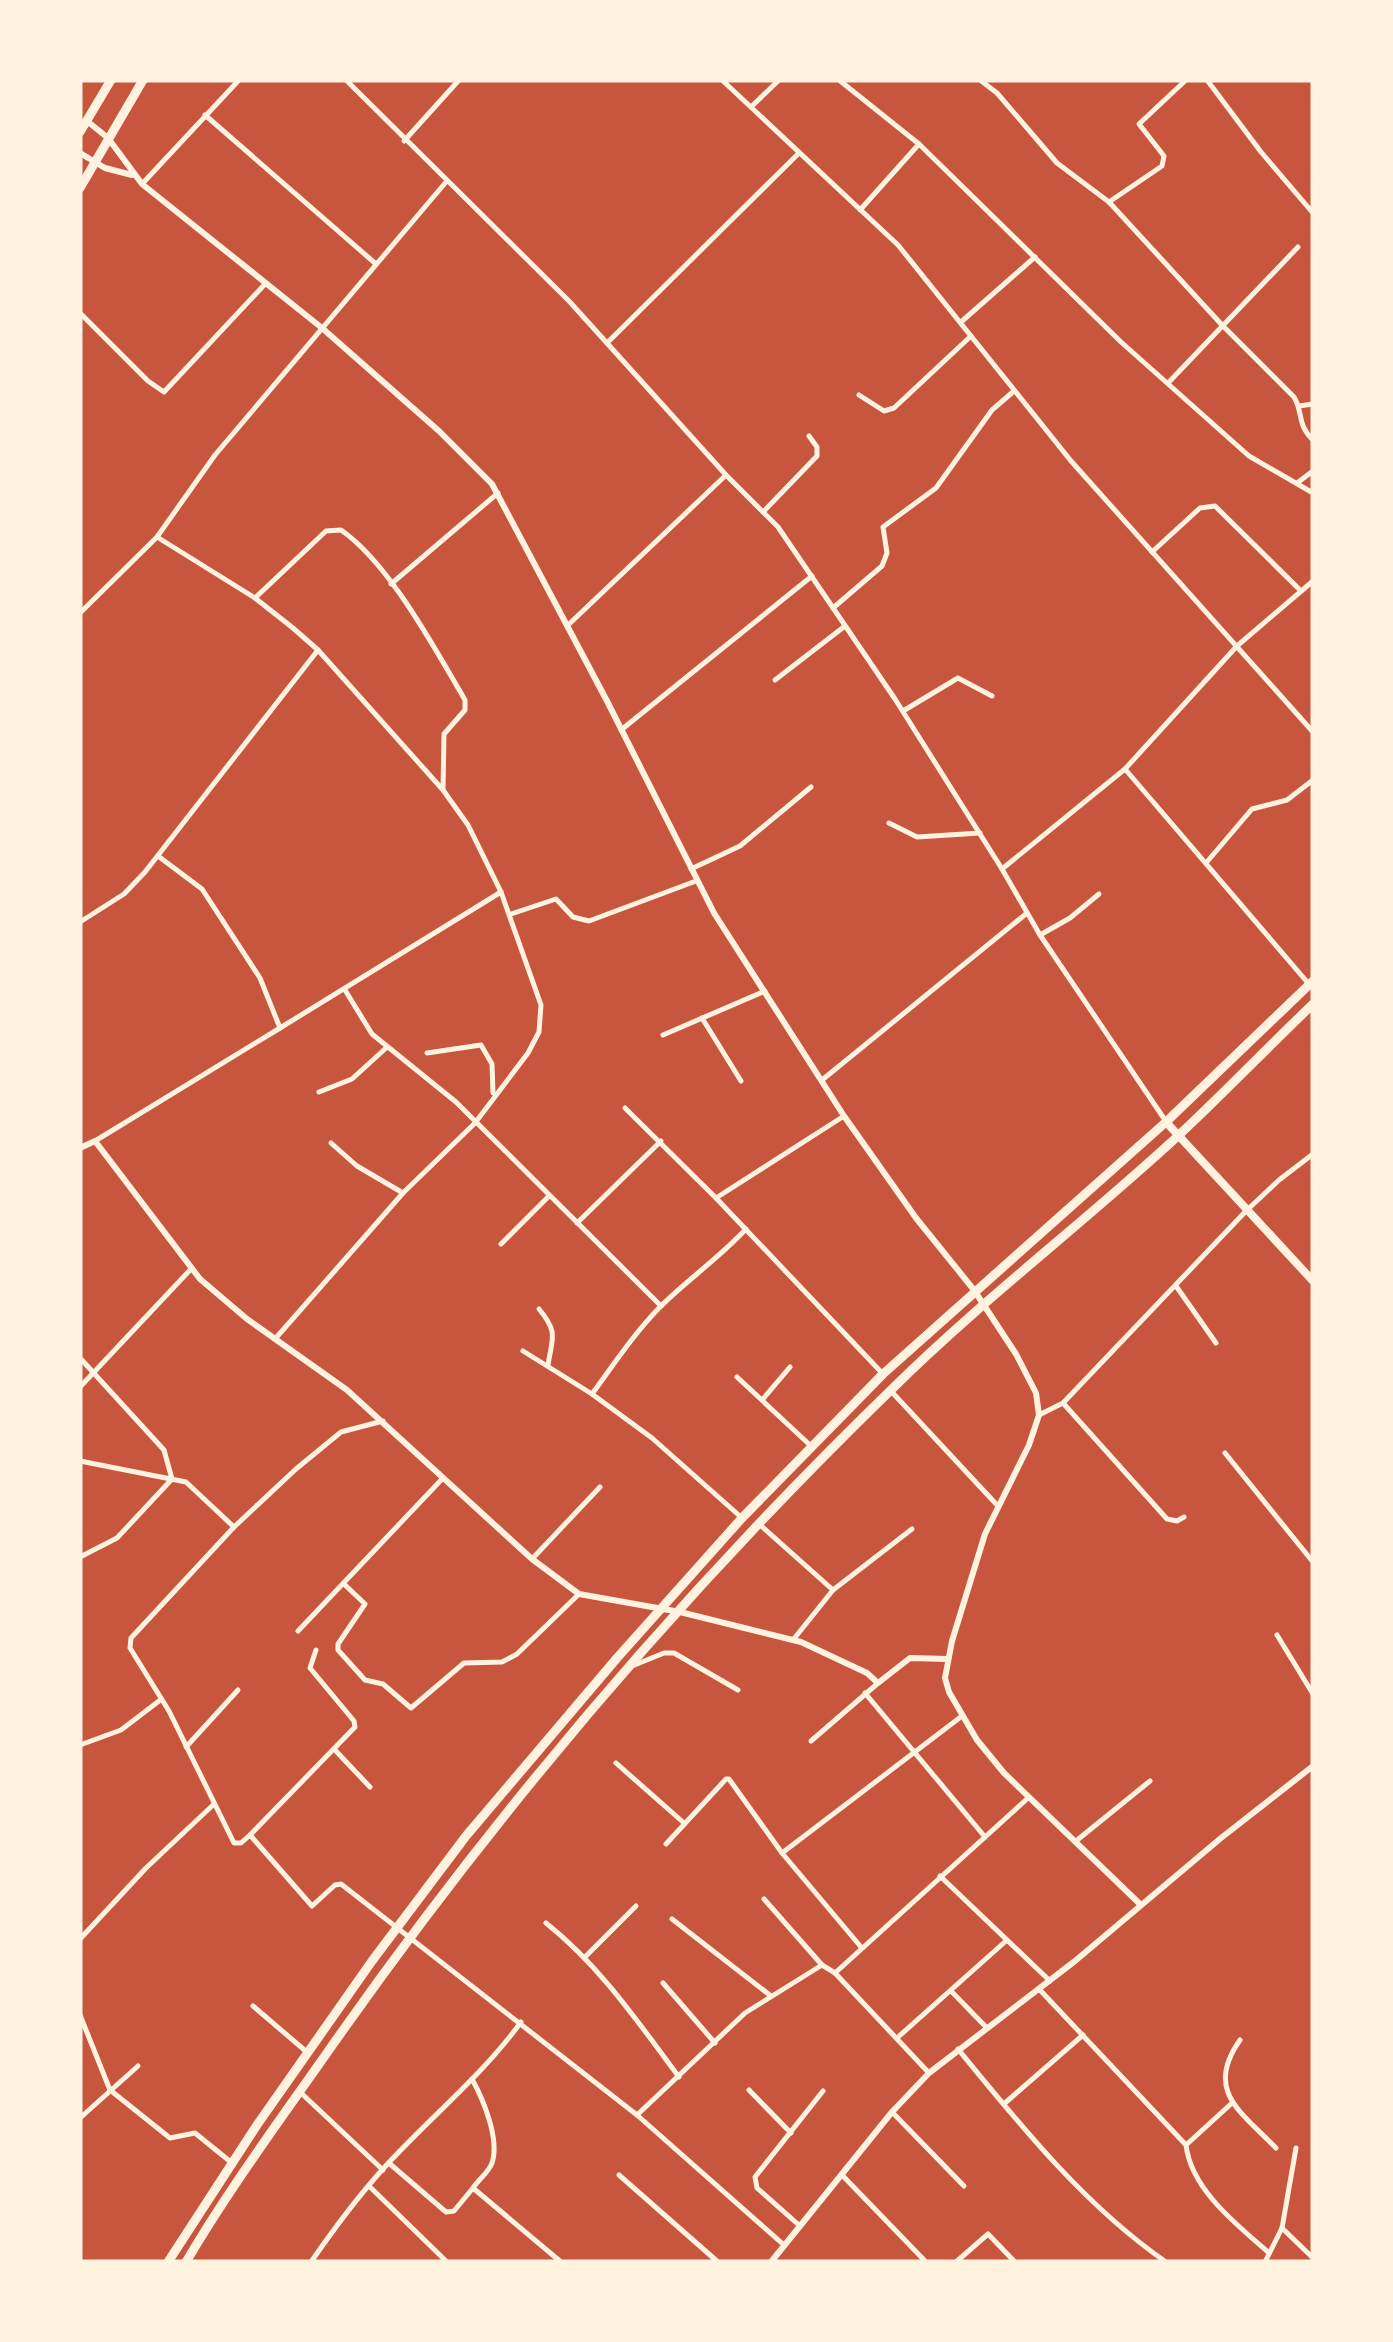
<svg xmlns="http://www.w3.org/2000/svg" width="1393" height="2342" viewBox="0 0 1393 2342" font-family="Raleway,sans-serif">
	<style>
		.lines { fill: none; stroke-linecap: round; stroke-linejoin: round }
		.minor { stroke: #fff3e0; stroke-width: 5 }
		.tertiary { stroke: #fff3e0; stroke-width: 6 }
		.secondary { stroke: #fff3e0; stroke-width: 8 }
		.primary { stroke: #fff3e0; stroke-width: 9 }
		.trunk { stroke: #fff3e0; stroke-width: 9 }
	</style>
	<rect width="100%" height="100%" fill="#c8553d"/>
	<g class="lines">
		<!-- minor -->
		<g class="minor">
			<path d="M346 80 569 301 726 475 778 527 895 699 1002 869 1040 935 1165 1120"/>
			<path d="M722 80 898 245 1071 461 1313 732"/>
			<path d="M839 80 919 144 1121 342 1249 456 1313 493"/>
			<path d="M980 80 997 93 1057 163 1109 202 1222 325 1294 397C1304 414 1296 423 1313 440"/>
			<path d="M1207 80 1261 152 1313 213"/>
			<path d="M751 107 779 80"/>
			<path d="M205 115 376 264"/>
			<path d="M404 141 459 80"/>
			<path d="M142 184 239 80"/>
			<path d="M1109 202 1162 166 1164 156 1139 124 1186 80"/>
			<path d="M860 210 919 144"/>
			<path d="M80 313 148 381 164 392 266 283"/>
			<path d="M961 322 1035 257"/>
			<path d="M608 342 799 153"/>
			<path d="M1168 383 1298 247"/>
			<path d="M859 395 884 411 894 408 971 336"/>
			<path d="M1299 406 1313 404"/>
			<path d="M1297 483 1313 471"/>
			<path d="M763 512 817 456V447L809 436"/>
			<path d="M157 537 255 598 293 628 318 650 443 790 468 825 501 892 541 1005 539 1032 528 1053 475 1123 403 1193 275 1339"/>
			<path d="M1152 552 1200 508 1215 506 1301 591"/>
			<path d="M391 584 498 493"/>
			<path d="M255 598 326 531 341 530C389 563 435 649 465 700V710L444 734 443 790"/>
			<path d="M833 608 882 566 887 553 883 527 936 488 992 410 1014 391"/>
			<path d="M80 613 157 537 215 455 446 182"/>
			<path d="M567 626 726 475"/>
			<path d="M775 680 845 626"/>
			<path d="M903 711 958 678 992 696"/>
			<path d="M621 730 812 576"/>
			<path d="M1125 769 1308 983"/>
			<path d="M889 823 917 837 980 833"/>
			<path d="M158 856 202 889 260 978 280 1028 501 892"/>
			<path d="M1206 863 1252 809 1287 800 1313 780"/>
			<path d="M691 869 740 846 811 787"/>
			<path d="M1002 869 1125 769 1237 646 1313 581"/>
			<path d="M511 914 556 899 573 917 589 921 696 881"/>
			<path d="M80 922 124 894 145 872 318 650"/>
			<path d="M1040 935 1070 918 1099 894"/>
			<path d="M345 990 372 1034 456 1102 661 1306"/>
			<path d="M702 1018 741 1081"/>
			<path d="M663 1035 765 991"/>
			<path d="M427 1053 481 1045 492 1064 493 1093"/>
			<path d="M822 1080 1027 913"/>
			<path d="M319 1092 352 1079 386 1048"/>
			<path d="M625 1108 716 1198"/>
			<path d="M844 1116 716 1198 883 1374"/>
			<path d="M95 1141 280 1028"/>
			<path d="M331 1143 357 1166 403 1193"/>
			<path d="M577 1223 661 1141"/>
			<path d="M501 1244 548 1197"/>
			<path d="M1176 1286 1216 1343"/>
			<path d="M539 1309C559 1333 552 1338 548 1365"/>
			<path d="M523 1351 592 1394 652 1438 742 1518"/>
			<path d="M80 1358 164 1450 172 1479 117 1538 80 1557"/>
			<path d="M737 1377 811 1446"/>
			<path d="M80 1387 190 1270"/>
			<path d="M890 1390 997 1505"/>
			<path d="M592 1394C614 1364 633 1335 659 1308 687 1280 719 1258 746 1229"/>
			<path d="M763 1399 790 1367"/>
			<path d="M1063 1403 1167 1519 1177 1521 1184 1517"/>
			<path d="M1039 1415 1063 1403 1246 1211 1279 1180 1313 1154"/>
			<path d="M383 1421 341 1432 296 1469 234 1527 131 1638 130 1648 169 1711 234 1843H241L250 1835 312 1906 335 1885 341 1884 637 2115 784 2245"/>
			<path d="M1225 1453 1313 1562"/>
			<path d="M80 1461 186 1482 234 1527"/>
			<path d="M759 1524 833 1590"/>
			<path d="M532 1559 600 1487"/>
			<path d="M344 1584 365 1604 338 1644V1650L365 1680 383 1684 411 1708 464 1663 502 1662 517 1654 579 1594"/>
			<path d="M298 1631 443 1478"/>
			<path d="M1277 1635 1313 1694"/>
			<path d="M793 1640 833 1590 912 1529"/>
			<path d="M632 1666 664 1653H674L738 1690"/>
			<path d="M865 1693 985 1837"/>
			<path d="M811 1741 877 1684"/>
			<path d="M80 1745 121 1730 159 1701"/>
			<path d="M186 1747 238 1690"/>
			<path d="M334 1749 370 1787"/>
			<path d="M616 1763 684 1823"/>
			<path d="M250 1835 355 1727 354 1721 310 1668 316 1650"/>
			<path d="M1076 1841 1150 1781"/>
			<path d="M666 1844 726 1779H729L782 1853 861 1947"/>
			<path d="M782 1853 962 1716"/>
			<path d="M940 1876 1050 1981"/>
			<path d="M764 1899 822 1965 835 1973 929 2073"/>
			<path d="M672 1919 771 1996"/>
			<path d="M546 1923C600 1966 638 2022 679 2077"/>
			<path d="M80 1939 146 1868 213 1805"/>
			<path d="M585 1957 636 1906"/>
			<path d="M835 1973 1028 1798"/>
			<path d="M663 1983 715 2043"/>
			<path d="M1039 1989 1186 2145C1191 2189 1236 2224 1268 2252"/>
			<path d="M951 1991 987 2028"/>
			<path d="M253 2006 308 2053"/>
			<path d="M80 2015 110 2090 170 2138 195 2133 232 2163"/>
			<path d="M897 2038 1007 1940"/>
			<path d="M1240 2040C1204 2091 1241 2112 1276 2148"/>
			<path d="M958 2049C1020 2125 1085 2206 1166 2262"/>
			<path d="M472 2079C483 2099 500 2139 492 2163 489 2172 478 2180 473 2188"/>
			<path d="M749 2090 791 2133"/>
			<path d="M300 2092 383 2170"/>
			<path d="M1005 2103 1083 2035"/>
			<path d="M892 2112 964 2186"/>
			<path d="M637 2115 745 2013 822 1965"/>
			<path d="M80 2118 138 2066"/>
			<path d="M1186 2145 1232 2103"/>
			<path d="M390 2164 446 2212 454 2211 473 2188 561 2262"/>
			<path d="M619 2175 718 2262"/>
			<path d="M842 2175 926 2262"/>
			<path d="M369 2186 447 2262"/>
			<path d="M800 2226 757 2188 755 2177 823 2091"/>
			<path d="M1282 2228 1313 2258"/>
			<path d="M311 2262C333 2230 356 2199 382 2170 427 2120 481 2077 521 2022"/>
			<path d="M956 2262 988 2234 1015 2262"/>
			<path d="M1265 2262 1282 2228 1296 2148"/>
		</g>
		<!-- tertiary -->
		<g class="tertiary">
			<path d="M87 121 108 138 142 184 322 328 439 431 492 484 607 701 714 913 844 1116 916 1218 974 1290 1016 1354 1036 1393 1039 1415 1029 1445 985 1534 952 1641 945 1678 949 1692 977 1740 1004 1773 1141 1905"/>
			<path d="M80 153 105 168 132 175"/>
			<path d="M80 1148 95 1141 200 1279 247 1319 347 1390 532 1559 579 1594 680 1612 801 1642 867 1673 878 1683 910 1658 948 1659"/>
			<path d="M771 2262 892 2112 929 2073 1075 1961 1221 1838 1313 1766"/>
		</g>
		<!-- secondary -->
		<path class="secondary" d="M1166 1122 1313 1281"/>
		<!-- primary -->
		<g class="primary">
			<path d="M168 2262 257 2125 372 1961 466 1836 617 1658 742 1518 883 1374 1166 1122 1313 981"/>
			<path d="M186 2262C229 2189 280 2120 329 2050 495 1813 684 1591 892 1389 983 1299 1085 1222 1179 1135 1225 1092 1268 1047 1313 1004"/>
		</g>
		<!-- trunk -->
		<g class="trunk">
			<path d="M80 132 111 80"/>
			<path d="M80 188 143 80"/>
		</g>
	</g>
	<!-- border -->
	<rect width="1393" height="2342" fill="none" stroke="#fff3e0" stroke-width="165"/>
</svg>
